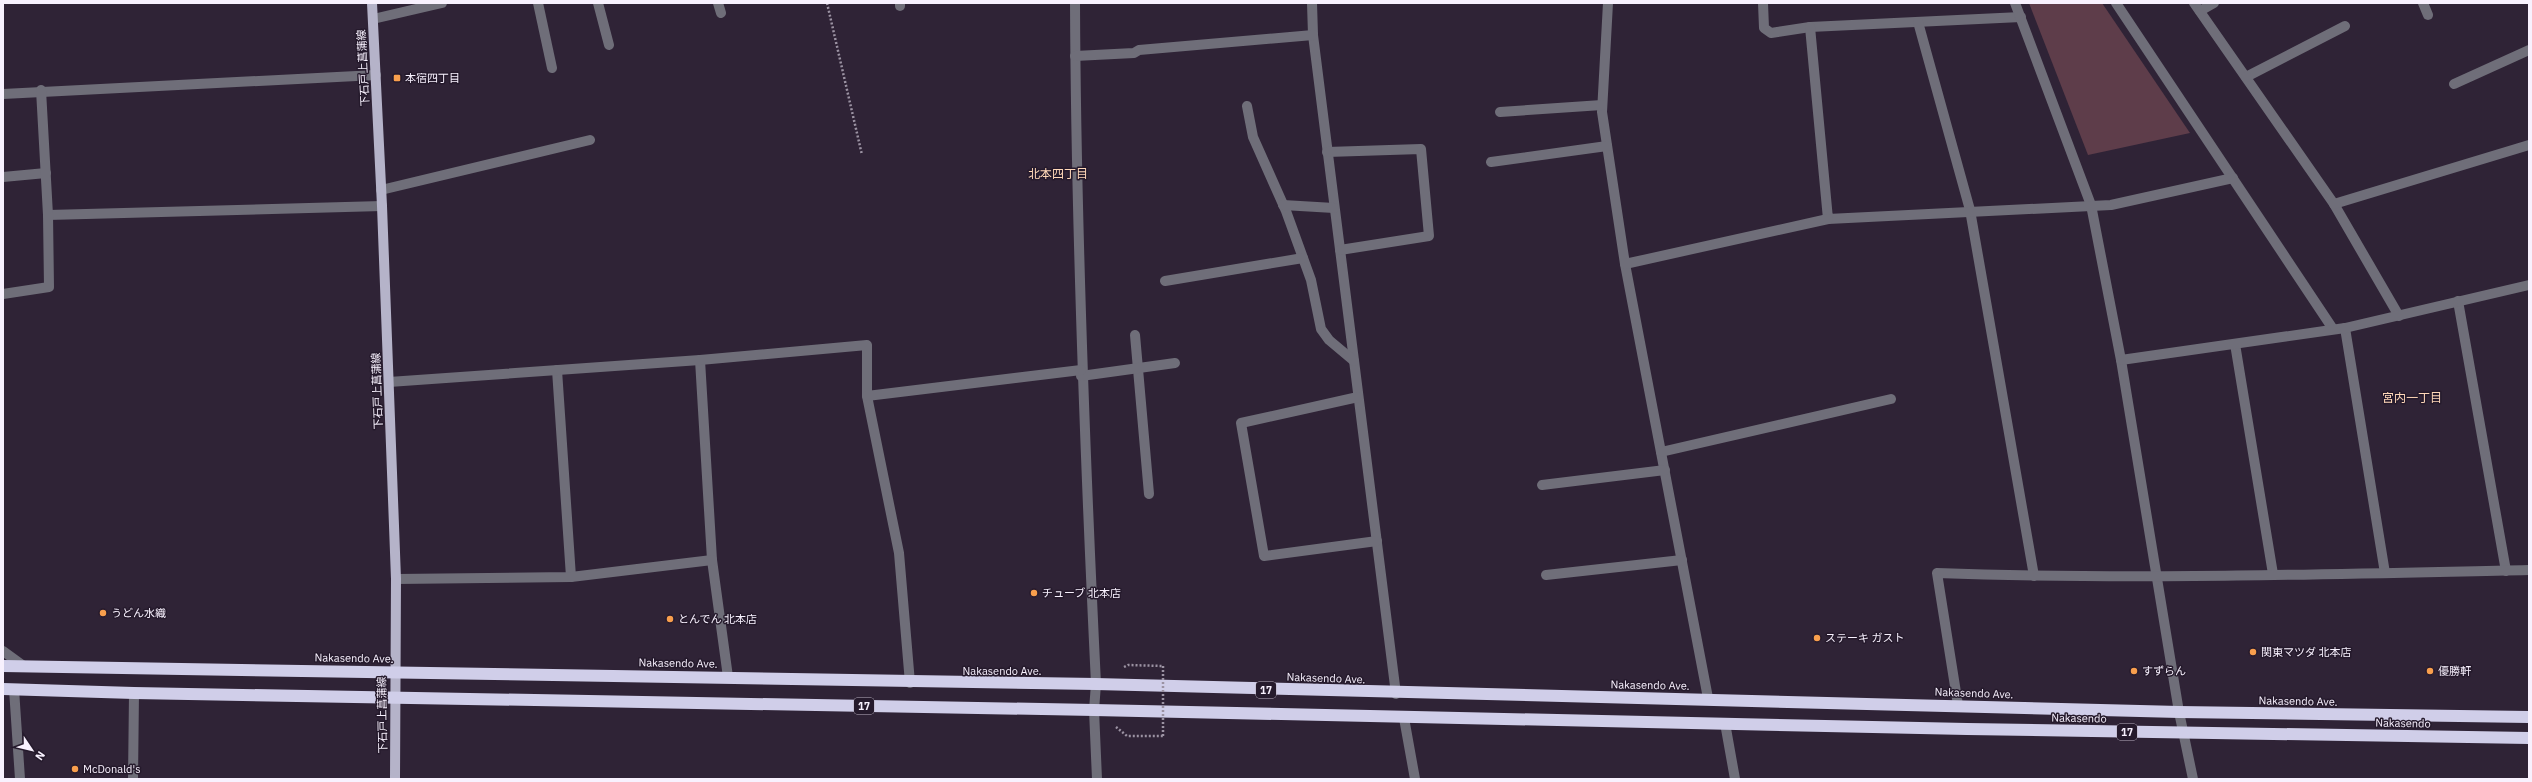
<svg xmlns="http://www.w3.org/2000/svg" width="2532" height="782" viewBox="0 0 2532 782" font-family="'IBM Plex Sans','Noto Sans JP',sans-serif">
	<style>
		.green { fill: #5e3d4a }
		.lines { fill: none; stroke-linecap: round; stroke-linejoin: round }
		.path { stroke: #9b92a2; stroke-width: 2.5; stroke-dasharray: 2 2; stroke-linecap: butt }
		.minor { stroke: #6f6e79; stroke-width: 10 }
		.major { stroke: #b5b3c9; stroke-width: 10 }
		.highway { stroke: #d0cee9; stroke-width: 12 }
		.path-bridge { stroke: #9b92a2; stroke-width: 2.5; stroke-dasharray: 2 2; stroke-linecap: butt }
		.poi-dot { fill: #f99f4d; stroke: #251a2c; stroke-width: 1.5 }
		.labels { text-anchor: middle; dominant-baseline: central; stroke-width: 3; stroke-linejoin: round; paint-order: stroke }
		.shield { fill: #251a2c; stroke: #b9b0bf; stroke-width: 1 }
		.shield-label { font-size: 10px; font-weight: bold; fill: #f8f1fe }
		.street-label { font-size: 11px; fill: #f8f1fe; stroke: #251a2c }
		.poi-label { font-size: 11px; fill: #f8f1fe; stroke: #251a2c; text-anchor: start }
		.neighbourhood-label { font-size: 12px; fill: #ffd8b9; stroke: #251a2c }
	</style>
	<rect width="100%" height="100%" fill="#2f2336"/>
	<!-- green -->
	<path class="green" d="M2029 3H2102L2190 133 2088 155Z"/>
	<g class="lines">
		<!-- path -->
		<g class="path">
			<path d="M827 3 862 155"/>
			<path d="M1124 667 1128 665 1163 666"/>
			<path d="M1116 727 1127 736H1163"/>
		</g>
		<!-- minor -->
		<g class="minor">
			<path d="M538 3 552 68"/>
			<path d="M598 3 609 45"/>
			<path d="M718 3 721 13"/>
			<path d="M900 3V6"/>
			<path d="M1075 3C1076 230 1085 457 1096 684L1094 710 1097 779"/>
			<path d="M1312 3 1313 35 1396 694"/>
			<path d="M1608 3 1602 112 1625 264 1708 698"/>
			<path d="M1763 3 1764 28 1771 33 1810 27 2021 17"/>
			<path d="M2015 3 2091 205 2121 360 2179 712 2193 779"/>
			<path d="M2116 3 2333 329"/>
			<path d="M2194 3 2334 204 2399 316"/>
			<path d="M2423 3 2428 15"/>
			<path d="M2200 11 2214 3"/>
			<path d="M373 19 442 3"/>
			<path d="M1918 22 1970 210 2034 576"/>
			<path d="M1810 27 1828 219 2111 205 2233 178"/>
			<path d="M1075 56 1134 53 1139 50 1313 35"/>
			<path d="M2246 77 2345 26"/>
			<path d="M2454 84 2529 50"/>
			<path d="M3 94 376 75"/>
			<path d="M1247 106 1253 137 1286 211 1311 280 1321 329 1329 340 1354 361"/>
			<path d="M1500 112 1602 105"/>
			<path d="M1327 152 1421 149 1429 236 1340 250"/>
			<path d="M1491 162 1607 146"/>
			<path d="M3 177 46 173"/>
			<path d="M381 190 590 140"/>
			<path d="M2334 204 2529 145"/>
			<path d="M1283 205 1334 208"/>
			<path d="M48 215 382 206"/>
			<path d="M1625 264 1828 219"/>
			<path d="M1165 281 1303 258"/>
			<path d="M3 294 49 287 48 215 41 90"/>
			<path d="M2458 301 2506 571"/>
			<path d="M2345 328 2385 573"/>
			<path d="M1135 335 1149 494"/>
			<path d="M2235 344 2273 574"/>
			<path d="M700 360 712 560 728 677"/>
			<path d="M2121 360 2345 328 2529 285"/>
			<path d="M557 370 571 577"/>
			<path d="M1081 376 1175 363"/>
			<path d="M389 382 700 360 867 345V396L899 553 910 683"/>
			<path d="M867 396 1081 370"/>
			<path d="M1358 397 1241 423 1264 556 1377 541"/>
			<path d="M1661 452 1891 399"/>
			<path d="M1542 485 1665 470"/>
			<path d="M1546 575 1682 560"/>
			<path d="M396 579 571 577 712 560"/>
			<path d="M3 651 25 667"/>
			<path d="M14 689 20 779"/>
			<path d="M1958 705 1937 573C2134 580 2332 574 2529 570"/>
			<path d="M1404 718 1415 779"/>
			<path d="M1725 723 1735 779"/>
			<path d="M133 779 134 693"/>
		</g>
		<!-- major -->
		<path class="major" d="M372 3 382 206 396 579 395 779"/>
		<!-- highway -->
		<g class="highway">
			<path d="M3 666 1096 684 2179 712 2529 717"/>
			<path d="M3 689 134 693 1094 710 1967 729 2529 738"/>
		</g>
		<!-- path-bridge -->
		<path class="path-bridge" d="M1163 736V666"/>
	</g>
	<!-- markers -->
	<g class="poi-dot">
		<rect x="393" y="74" width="8" height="8" rx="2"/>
		<circle cx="1034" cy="593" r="4"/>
		<circle cx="103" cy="613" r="4"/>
		<circle cx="670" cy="619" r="4"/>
		<circle cx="1817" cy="638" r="4"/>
		<circle cx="2253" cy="652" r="4"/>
		<circle cx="2134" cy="671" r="4"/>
		<circle cx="2430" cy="671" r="4"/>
		<circle cx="75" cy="769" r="4"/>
	</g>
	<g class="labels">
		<!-- shield labels -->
		<g class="shield">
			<rect x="1256" y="682" width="20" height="16" rx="3"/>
			<rect x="854" y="698" width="20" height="16" rx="3"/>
			<rect x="2117" y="724" width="20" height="16" rx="3"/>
		</g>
		<g class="shield-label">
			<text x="1266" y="690">17</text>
			<text x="864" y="706">17</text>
			<text x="2127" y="732">17</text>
		</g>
		<!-- street labels -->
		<g class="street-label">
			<text transform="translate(363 68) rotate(-93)">下石戸上菖蒲線</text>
			<text transform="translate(377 391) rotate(-92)">下石戸上菖蒲線</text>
			<text transform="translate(354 658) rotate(1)">Nakasendo Ave.</text>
			<text transform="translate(678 663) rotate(1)">Nakasendo Ave.</text>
			<text x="1002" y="671">Nakasendo Ave.</text>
			<text transform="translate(1326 678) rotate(2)">Nakasendo Ave.</text>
			<text transform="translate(1650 685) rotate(1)">Nakasendo Ave.</text>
			<text transform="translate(1974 693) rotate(2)">Nakasendo Ave.</text>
			<text transform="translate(2298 701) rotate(1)">Nakasendo Ave.</text>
			<text transform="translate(382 715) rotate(-91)">下石戸上菖蒲線</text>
			<text transform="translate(2079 718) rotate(1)">Nakasendo</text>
			<text transform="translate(2403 723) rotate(1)">Nakasendo</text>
		</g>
		<!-- poi labels -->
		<g class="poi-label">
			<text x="405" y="78">本宿四丁目</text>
			<text x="1042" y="593">チューブ 北本店</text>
			<text x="111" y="613">うどん水織</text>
			<text x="678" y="619">とんでん 北本店</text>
			<text x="1825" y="638">ステーキ ガスト</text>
			<text x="2261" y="652">関東マツダ 北本店</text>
			<text x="2142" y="671">すずらん</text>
			<text x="2438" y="671">優勝軒</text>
			<text x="83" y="769">McDonald's</text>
		</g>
		<!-- neighbourhood labels -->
		<g class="neighbourhood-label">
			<text x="1058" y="173">北本四丁目</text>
			<text x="2412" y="397">宮内一丁目</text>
		</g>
	</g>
	<!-- border -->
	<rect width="2532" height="782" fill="none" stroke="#f8f1fe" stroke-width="8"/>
	<!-- north arrow -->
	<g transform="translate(32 750) rotate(125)" stroke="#251a2c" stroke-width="3" paint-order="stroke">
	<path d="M0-3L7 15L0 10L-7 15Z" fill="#f8f1fe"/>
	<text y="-6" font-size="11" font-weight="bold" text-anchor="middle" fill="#f8f1fe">N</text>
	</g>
</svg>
